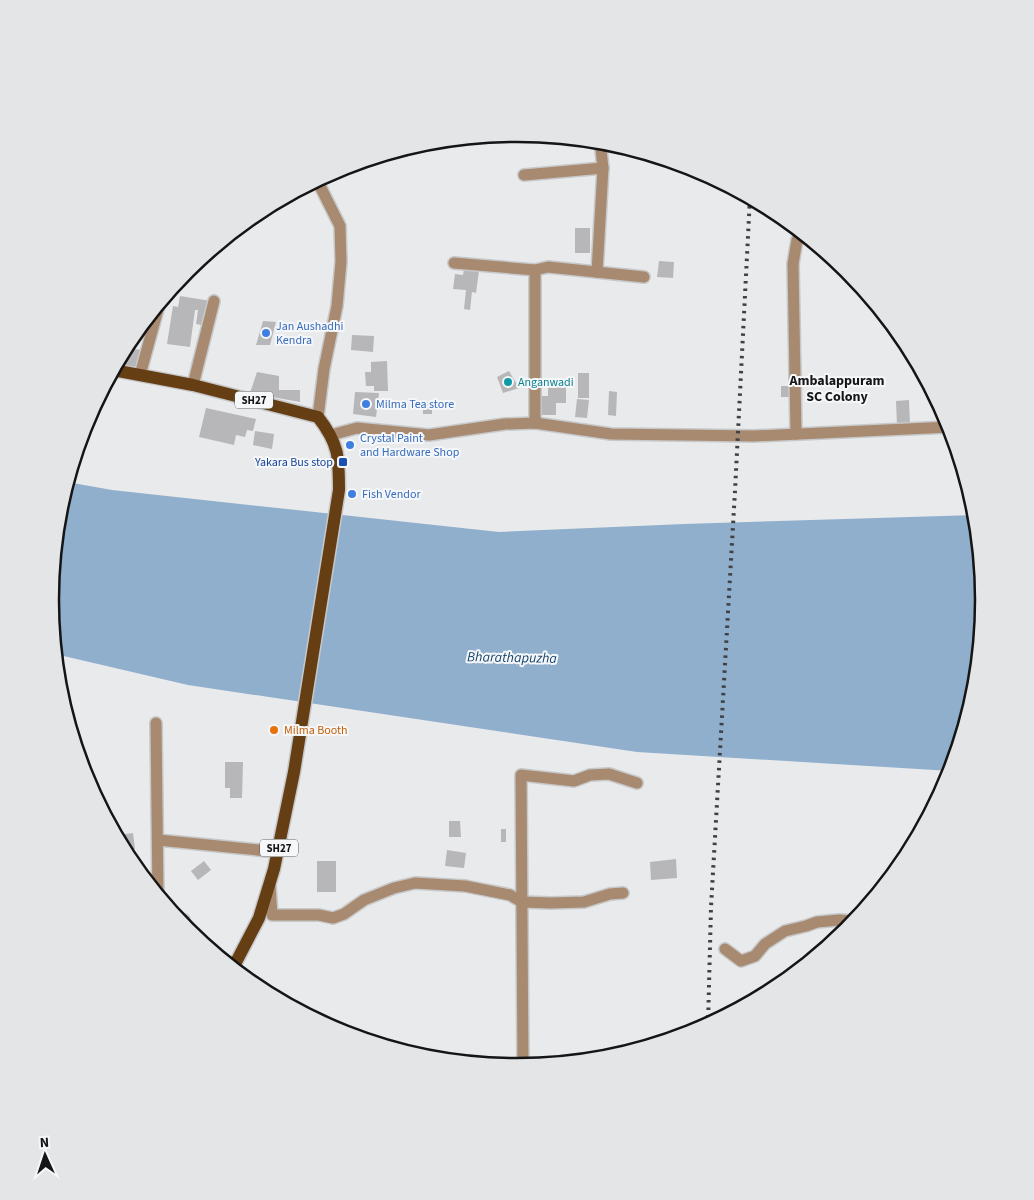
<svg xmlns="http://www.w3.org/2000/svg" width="1034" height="1200" viewBox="0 0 1034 1200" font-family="'Source Sans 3',sans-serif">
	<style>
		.water { fill: #90afcd }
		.building { fill: #b7b7b9 }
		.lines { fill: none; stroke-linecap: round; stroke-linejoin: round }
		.minor-casing { stroke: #c7c8c9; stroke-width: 14 }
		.major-casing { stroke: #c7c8c9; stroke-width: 15 }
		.minor { stroke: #a88a70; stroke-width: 11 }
		.major { stroke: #653e14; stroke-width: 12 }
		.rail { stroke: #404142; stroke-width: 4; stroke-dasharray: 2.5 5; stroke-linecap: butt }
		.shop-dot { fill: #3f7fe0; stroke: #f6f7f9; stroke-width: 2 }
		.culture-dot { fill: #0f9aa8; stroke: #f6f7f9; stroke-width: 2 }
		.transit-dot { fill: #1a4fb4; stroke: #f6f7f9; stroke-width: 2 }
		.food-dot { fill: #e8710a; stroke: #f6f7f9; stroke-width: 2 }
		.labels { text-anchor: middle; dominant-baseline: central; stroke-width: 4; stroke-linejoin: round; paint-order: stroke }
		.shield { fill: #f6f7f9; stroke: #58595a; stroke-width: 1 }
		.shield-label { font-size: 11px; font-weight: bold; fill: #151516 }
		.shop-label { font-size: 12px; fill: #366cbe; stroke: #f6f7f9; text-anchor: start }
		.culture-label { font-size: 12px; fill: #0d838f; stroke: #f6f7f9; text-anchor: start }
		.transit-label { font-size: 12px; fill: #164399; stroke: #f6f7f9; text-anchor: end }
		.food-label { font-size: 12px; fill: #c56008; stroke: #f6f7f9; text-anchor: start }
		.neighbourhood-label { font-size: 14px; font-weight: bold; fill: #151516; stroke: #f6f7f9 }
		.water-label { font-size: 14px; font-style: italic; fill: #14446c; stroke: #f6f7f9 }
		.rim { fill: none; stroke: #151516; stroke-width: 2.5 }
	</style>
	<rect width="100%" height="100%" fill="#e9eaeb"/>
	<!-- water -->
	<path class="water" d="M67 482 112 490 499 532 684 524 976 515 984 600 975 691 951 771 637 752 188 685 55 654 50 600 59 509Z"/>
	<!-- building -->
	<g class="building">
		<rect x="575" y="228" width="15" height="25"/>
		<path d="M659 261 674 262 673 278 657 277Z"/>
		<path d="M464 269 479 271 476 293 472 292 470 310 464 309 466 290 453 289 455 274 463 275Z"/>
		<path d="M180 296 211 301 207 326 196 324 198 310H195L190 347 167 344 173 306 178 307Z"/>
		<path d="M147 319 146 332H136L137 330Z"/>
		<path d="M263 321 276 322 270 345H256Z"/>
		<path d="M352 335 374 336 373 352 351 350Z"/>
		<path d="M127 348 142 350 140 369 124 367Z"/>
		<path d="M387 361 388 391H374V386H366L365 372H371V362Z"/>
		<path d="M509 371 519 388 503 393 497 377Z"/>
		<path d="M257 372 279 376V390H300V402L250 393Z"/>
		<rect x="578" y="373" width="11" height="25"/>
		<path d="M548 383H566V403H556V415H540V396H548Z"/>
		<rect x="781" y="386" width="18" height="11"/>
		<path d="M609 391 617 392 616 416 608 415Z"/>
		<path d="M355 392 379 393 376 417 353 414Z"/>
		<path d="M577 399 589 400 587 418 575 417Z"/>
		<path d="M909 400 910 425 897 426 896 401Z"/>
		<path d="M423 402 432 403V414H423Z"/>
		<path d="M206 408 256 419 253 431 247 430 245 437 236 435 234 445 199 437Z"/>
		<path d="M255 431 274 434 272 449 253 445Z"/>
		<path d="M225 762H243L242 798H230V788H225Z"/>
		<path d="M449 821H460L461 837H449Z"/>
		<rect x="501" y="829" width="5" height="13"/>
		<path d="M133 833 135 849H133L135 867 129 859 116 835Z"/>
		<path d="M447 850 466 853 464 868 445 866Z"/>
		<path d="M676 859 677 878 651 880 650 862Z"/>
		<path d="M204 861 211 870 198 880 191 871Z"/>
		<rect x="317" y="861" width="19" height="31"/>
	</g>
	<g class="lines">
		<!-- minor casing -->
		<g class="minor-casing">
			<g id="minor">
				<path d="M600 141 603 168"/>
				<path d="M524 175 603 168 597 272"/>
				<path d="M317 180 340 226 341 262 337 306 324 369 318 417"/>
				<path d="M454 263 535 270V423"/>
				<path d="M535 270 548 267 644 277"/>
				<path d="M140 375 160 302"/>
				<path d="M193 385 214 301"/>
				<path d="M796 434 793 264 797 240 807 237"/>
				<path d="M331 435 357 428 429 435 505 424 535 423 611 434 754 436 950 427"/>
				<path d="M156 723 158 896"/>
				<path d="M158 840 278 852"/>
				<path d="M270 885 272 915H319L333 918 344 914 364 900 394 888 415 883 465 886 510 895 522 902 551 903 584 902 610 894 623 893"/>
				<path d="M177 919 184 920"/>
				<path d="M725 949 741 961 755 956 765 944 785 931 806 926 817 922 839 920 854 921"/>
				<path d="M523 1066 521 775 574 781 590 775 609 774 637 783"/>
			</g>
		</g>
		<!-- major casing -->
		<g class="major-casing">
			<path id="major" d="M113 370 193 385 318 417C339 444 339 457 339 490L294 772 274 869 259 918 233 968"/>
		</g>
		<!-- minor -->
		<use href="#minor" class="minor"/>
		<!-- major -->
		<use href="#major" class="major"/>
		<!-- rail -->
		<path class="rail" d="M708 1025 711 907 735 491 750 197"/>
	</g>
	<!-- markers -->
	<g class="shop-dot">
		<circle cx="266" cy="333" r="5"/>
		<circle cx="366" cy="404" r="5"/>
		<circle cx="350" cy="445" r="5"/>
		<circle cx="352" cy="494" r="5"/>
	</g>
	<circle class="culture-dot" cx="508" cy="382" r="5"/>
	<rect class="transit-dot" x="338" y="457" width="10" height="10" rx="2.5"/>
	<circle class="food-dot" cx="274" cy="730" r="5"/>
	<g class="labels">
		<!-- shield labels -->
		<g class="shield">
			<rect x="235" y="391.5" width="38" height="17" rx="4"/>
			<rect x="260" y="839.5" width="38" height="17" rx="4"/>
		</g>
		<g class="shield-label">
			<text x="254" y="400">SH27</text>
			<text x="279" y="848">SH27</text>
		</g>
		<!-- shop labels -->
		<g class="shop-label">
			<text x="276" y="326">Jan Aushadhi<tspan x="276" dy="14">Kendra</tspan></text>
			<text x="376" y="404">Milma Tea store</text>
			<text x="360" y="438">Crystal Paint<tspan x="360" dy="14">and Hardware Shop</tspan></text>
			<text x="362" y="494">Fish Vendor</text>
		</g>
		<!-- culture labels -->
		<g class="culture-label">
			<text x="518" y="382">Anganwadi</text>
		</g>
		<!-- transit labels -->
		<g class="transit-label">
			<text x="333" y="462">Yakara Bus stop</text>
		</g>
		<!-- food labels -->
		<g class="food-label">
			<text x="284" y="730">Milma Booth</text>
		</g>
		<!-- neighbourhood labels -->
		<g class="neighbourhood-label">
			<text x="837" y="381">Ambalappuram<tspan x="837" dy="16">SC Colony</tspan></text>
		</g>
		<!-- water labels -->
		<g class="water-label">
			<text transform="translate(512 658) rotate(1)">Bharathapuzha</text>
		</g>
	</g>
	<!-- crop -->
	<path d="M0 0H1034V1200H0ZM59 600a458 458 0 1 1 916 0a458 458 0 1 1-916 0Z" fill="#e4e5e7" fill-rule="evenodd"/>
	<path class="rim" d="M59 600a458 458 0 1 1 916 0a458 458 0 1 1-916 0Z"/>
	<!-- north arrow -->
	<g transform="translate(45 1155) rotate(357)" stroke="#f6f7f9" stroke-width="4" paint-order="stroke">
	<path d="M0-4L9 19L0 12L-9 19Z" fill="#151516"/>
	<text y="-8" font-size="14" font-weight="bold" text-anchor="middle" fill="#151516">N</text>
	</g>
</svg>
